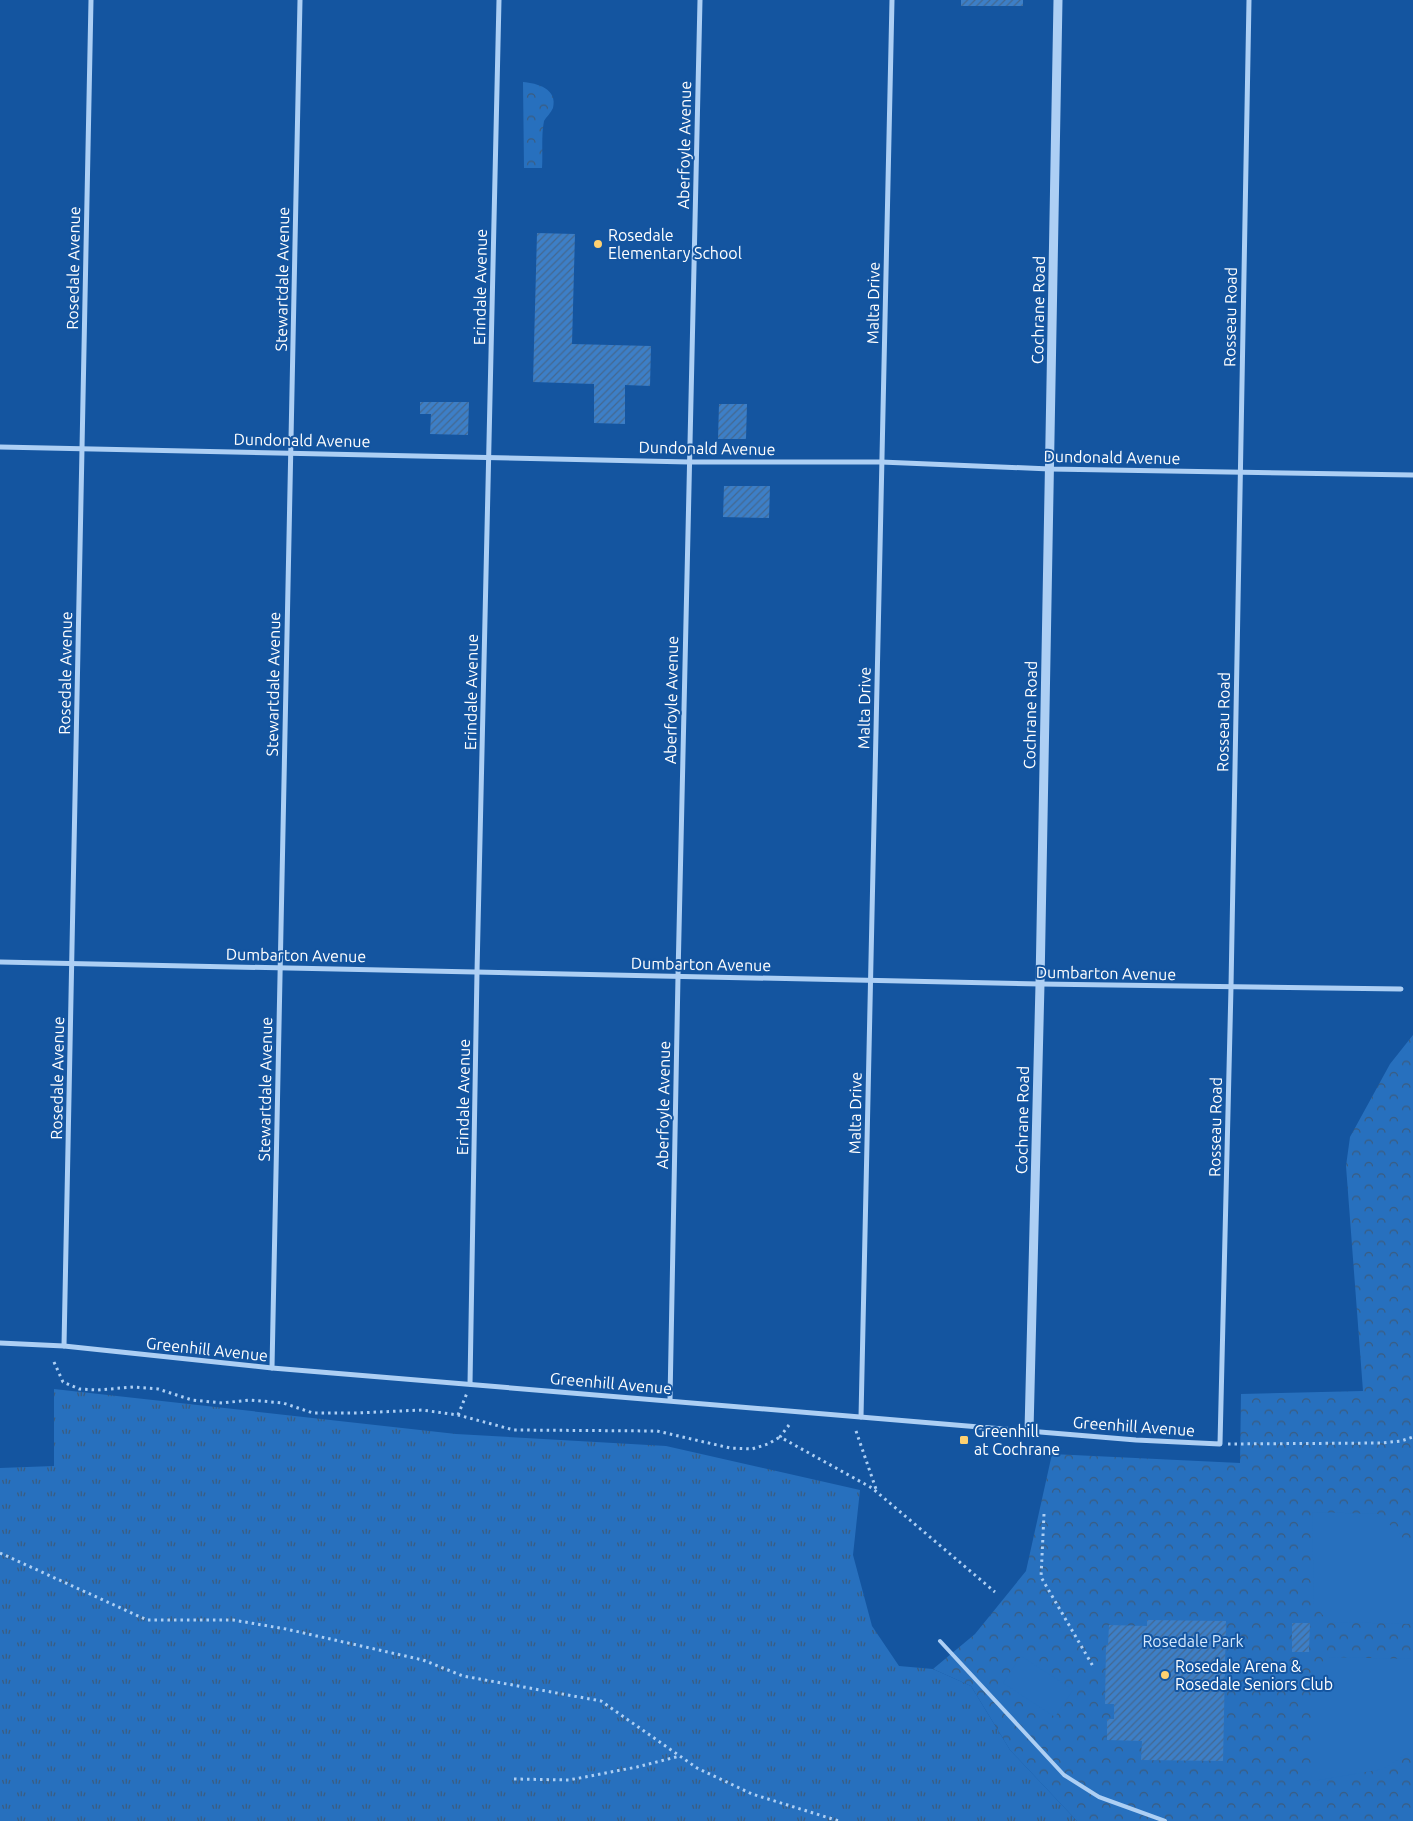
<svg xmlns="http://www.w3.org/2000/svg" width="1413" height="1821" viewBox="0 0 1413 1821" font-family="Ubuntu,sans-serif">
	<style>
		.grass { fill: url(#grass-tufts) }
		.forest { fill: url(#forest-crowns) }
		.pitch { fill: #2770be }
		.building { fill: url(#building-hatch) }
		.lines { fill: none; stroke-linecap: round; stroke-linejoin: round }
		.path { stroke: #adcff4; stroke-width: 3; stroke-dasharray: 2.5 4; stroke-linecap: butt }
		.service { stroke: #adcff4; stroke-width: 4 }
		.minor { stroke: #adcff4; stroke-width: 5 }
		.tertiary { stroke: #adcff4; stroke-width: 9 }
		.poi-dot { fill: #ffd170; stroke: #1455a0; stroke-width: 2 }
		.labels { text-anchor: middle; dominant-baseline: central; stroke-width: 4; stroke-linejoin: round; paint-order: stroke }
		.street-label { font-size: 16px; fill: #fff; stroke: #1455a0 }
		.poi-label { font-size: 16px; fill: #fff; stroke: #1455a0; text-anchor: start }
		.park-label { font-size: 16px; fill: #d5e9fd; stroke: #1455a0 }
	</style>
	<defs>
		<pattern id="grass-tufts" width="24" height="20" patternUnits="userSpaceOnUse" patternTransform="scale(1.25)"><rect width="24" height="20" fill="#2770be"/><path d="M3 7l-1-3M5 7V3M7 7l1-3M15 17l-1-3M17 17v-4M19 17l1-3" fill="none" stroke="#3b5c7f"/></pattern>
		<pattern id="forest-crowns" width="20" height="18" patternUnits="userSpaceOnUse" patternTransform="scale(1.25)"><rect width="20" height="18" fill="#2770be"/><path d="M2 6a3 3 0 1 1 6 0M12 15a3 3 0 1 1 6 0" fill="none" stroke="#3b5c7f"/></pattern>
		<pattern id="building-hatch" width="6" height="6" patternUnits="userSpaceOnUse" patternTransform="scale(1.25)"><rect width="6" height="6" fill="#3d7fc7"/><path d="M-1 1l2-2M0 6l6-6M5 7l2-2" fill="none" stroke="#446890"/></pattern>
	</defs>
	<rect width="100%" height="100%" fill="#1455a0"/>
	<!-- grass -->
	<path class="grass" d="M54 1389 456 1434 666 1446 860 1490 853 1555 872 1626 899 1666 933 1669 971 1686 1010 1750 1077 1821H0V1468L54 1466Z"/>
	<!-- forest -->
	<g class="forest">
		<path d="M523 82C537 83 558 89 553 108 551 113 546 117 544 121 541 136 543 153 542 168H524Z"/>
		<path d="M1413 1035V1821H1077L1010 1750 971 1686 933 1669 975 1634 1026 1571 1052 1454 1240 1463 1241 1394 1363 1391 1346 1166 1350 1137 1390 1064Z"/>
	</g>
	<!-- pitch -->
	<g class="pitch">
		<path d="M1312 1512 1378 1514 1399 1533 1413 1551V1624L1329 1622 1314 1605Z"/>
		<path d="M1021 1656 1073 1690 1055 1717 1003 1683Z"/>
		<path d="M1329 1657 1413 1659V1744L1407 1754 1383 1769 1314 1781V1670Z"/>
	</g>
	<!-- building -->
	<g class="building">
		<rect x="961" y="0" width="62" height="6"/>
		<path d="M537 233 575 234 572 344 651 346 650 386 625 385V424L594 423V384L533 382Z"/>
		<path d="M420 402H469L468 435 430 434 431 414H420Z"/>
		<path d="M719 404H747L746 439H718Z"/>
		<path d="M724 486H770L769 518 723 517Z"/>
		<path d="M1147 1620 1226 1621 1223 1761 1141 1760 1142 1741 1107 1740V1719H1114V1704H1105L1106 1645H1108L1109 1625 1147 1626Z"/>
		<path d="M1292 1623H1310L1309 1652H1292Z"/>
	</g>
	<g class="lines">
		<!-- path -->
		<g class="path">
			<path d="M54 1362 63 1382 79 1389 98 1390 133 1387 158 1389 192 1400 222 1403 250 1400 283 1403 313 1413H357L422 1410 458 1415 514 1430 657 1431 730 1448 752 1449 768 1444 780 1437"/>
			<path d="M458 1415 467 1393"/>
			<path d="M789 1425 780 1437 872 1488 995 1592"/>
			<path d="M856 1431 877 1492"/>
			<path d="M1228 1444 1382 1443 1401 1441 1413 1437"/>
			<path d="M1044 1514 1041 1577 1094 1668"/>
			<path d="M0 1553 147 1620H233L286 1629 423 1660 463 1676 601 1701 697 1768 752 1794 839 1821"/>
			<path d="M514 1779 569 1780 637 1767 680 1756"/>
		</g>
		<!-- service -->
		<path class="service" d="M940 1641 1064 1775 1099 1797 1165 1821"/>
		<!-- minor -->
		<g class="minor">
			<path d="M0 447 689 462H881L1050 469 1413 475"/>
			<path d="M0 962 1040 984 1401 989"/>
			<path d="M0 1343 64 1346 272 1368 1136 1440 1220 1444 1231 987 1249 0"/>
			<path d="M64 1346 91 0"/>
			<path d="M272 1368 300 0"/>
			<path d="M470 1384 477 972 499 0"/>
			<path d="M670 1400 678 976 700 0"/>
			<path d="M861 1417 892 0"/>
		</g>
		<!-- tertiary -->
		<path class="tertiary" d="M1029 1431 1040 984 1058 0"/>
	</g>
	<!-- markers -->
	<g class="poi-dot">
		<circle cx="598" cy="244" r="5"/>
		<rect x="959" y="1435" width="10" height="10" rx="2.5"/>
		<circle cx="1165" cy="1675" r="5"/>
	</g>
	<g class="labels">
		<!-- street labels -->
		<g class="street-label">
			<text transform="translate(684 145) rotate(-89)">Aberfoyle Avenue</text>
			<text transform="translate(73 268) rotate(-89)">Rosedale Avenue</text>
			<text transform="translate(282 279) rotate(-89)">Stewartdale Avenue</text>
			<text transform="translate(480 287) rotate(-89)">Erindale Avenue</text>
			<text transform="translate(873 303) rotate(-89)">Malta Drive</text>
			<text transform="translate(1038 310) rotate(-89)">Cochrane Road</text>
			<text transform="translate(1230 317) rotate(-89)">Rosseau Road</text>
			<text transform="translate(302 440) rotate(1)">Dundonald Avenue</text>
			<text transform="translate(707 448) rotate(1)">Dundonald Avenue</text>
			<text transform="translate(1112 457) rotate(1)">Dundonald Avenue</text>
			<text transform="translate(65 673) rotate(-89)">Rosedale Avenue</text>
			<text transform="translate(273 684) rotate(-89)">Stewartdale Avenue</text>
			<text transform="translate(471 692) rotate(-89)">Erindale Avenue</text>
			<text transform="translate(671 700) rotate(-89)">Aberfoyle Avenue</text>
			<text transform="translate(864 708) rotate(-89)">Malta Drive</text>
			<text transform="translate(1030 715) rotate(-89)">Cochrane Road</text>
			<text transform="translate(1223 722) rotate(-89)">Rosseau Road</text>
			<text transform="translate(296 955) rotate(1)">Dumbarton Avenue</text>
			<text transform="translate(701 964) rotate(1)">Dumbarton Avenue</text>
			<text transform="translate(1106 973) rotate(1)">Dumbarton Avenue</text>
			<text transform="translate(57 1078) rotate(-89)">Rosedale Avenue</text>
			<text transform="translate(265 1089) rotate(-89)">Stewartdale Avenue</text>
			<text transform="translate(463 1097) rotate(-89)">Erindale Avenue</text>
			<text transform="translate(663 1105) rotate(-89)">Aberfoyle Avenue</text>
			<text transform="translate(855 1113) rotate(-89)">Malta Drive</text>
			<text transform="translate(1022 1120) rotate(-89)">Cochrane Road</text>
			<text transform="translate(1215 1127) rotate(-89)">Rosseau Road</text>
			<text transform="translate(207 1349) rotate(6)">Greenhill Avenue</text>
			<text transform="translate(611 1383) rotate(5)">Greenhill Avenue</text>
			<text transform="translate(1134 1426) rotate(4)">Greenhill Avenue</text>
		</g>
		<!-- poi labels -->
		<g class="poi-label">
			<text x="608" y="235">Rosedale<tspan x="608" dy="18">Elementary School</tspan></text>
			<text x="974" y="1431">Greenhill<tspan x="974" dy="18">at Cochrane</tspan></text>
			<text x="1175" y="1666">Rosedale Arena &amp;<tspan x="1175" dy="18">Rosedale Seniors Club</tspan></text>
		</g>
		<!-- park labels -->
		<g class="park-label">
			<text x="1193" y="1641">Rosedale Park</text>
		</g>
	</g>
</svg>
